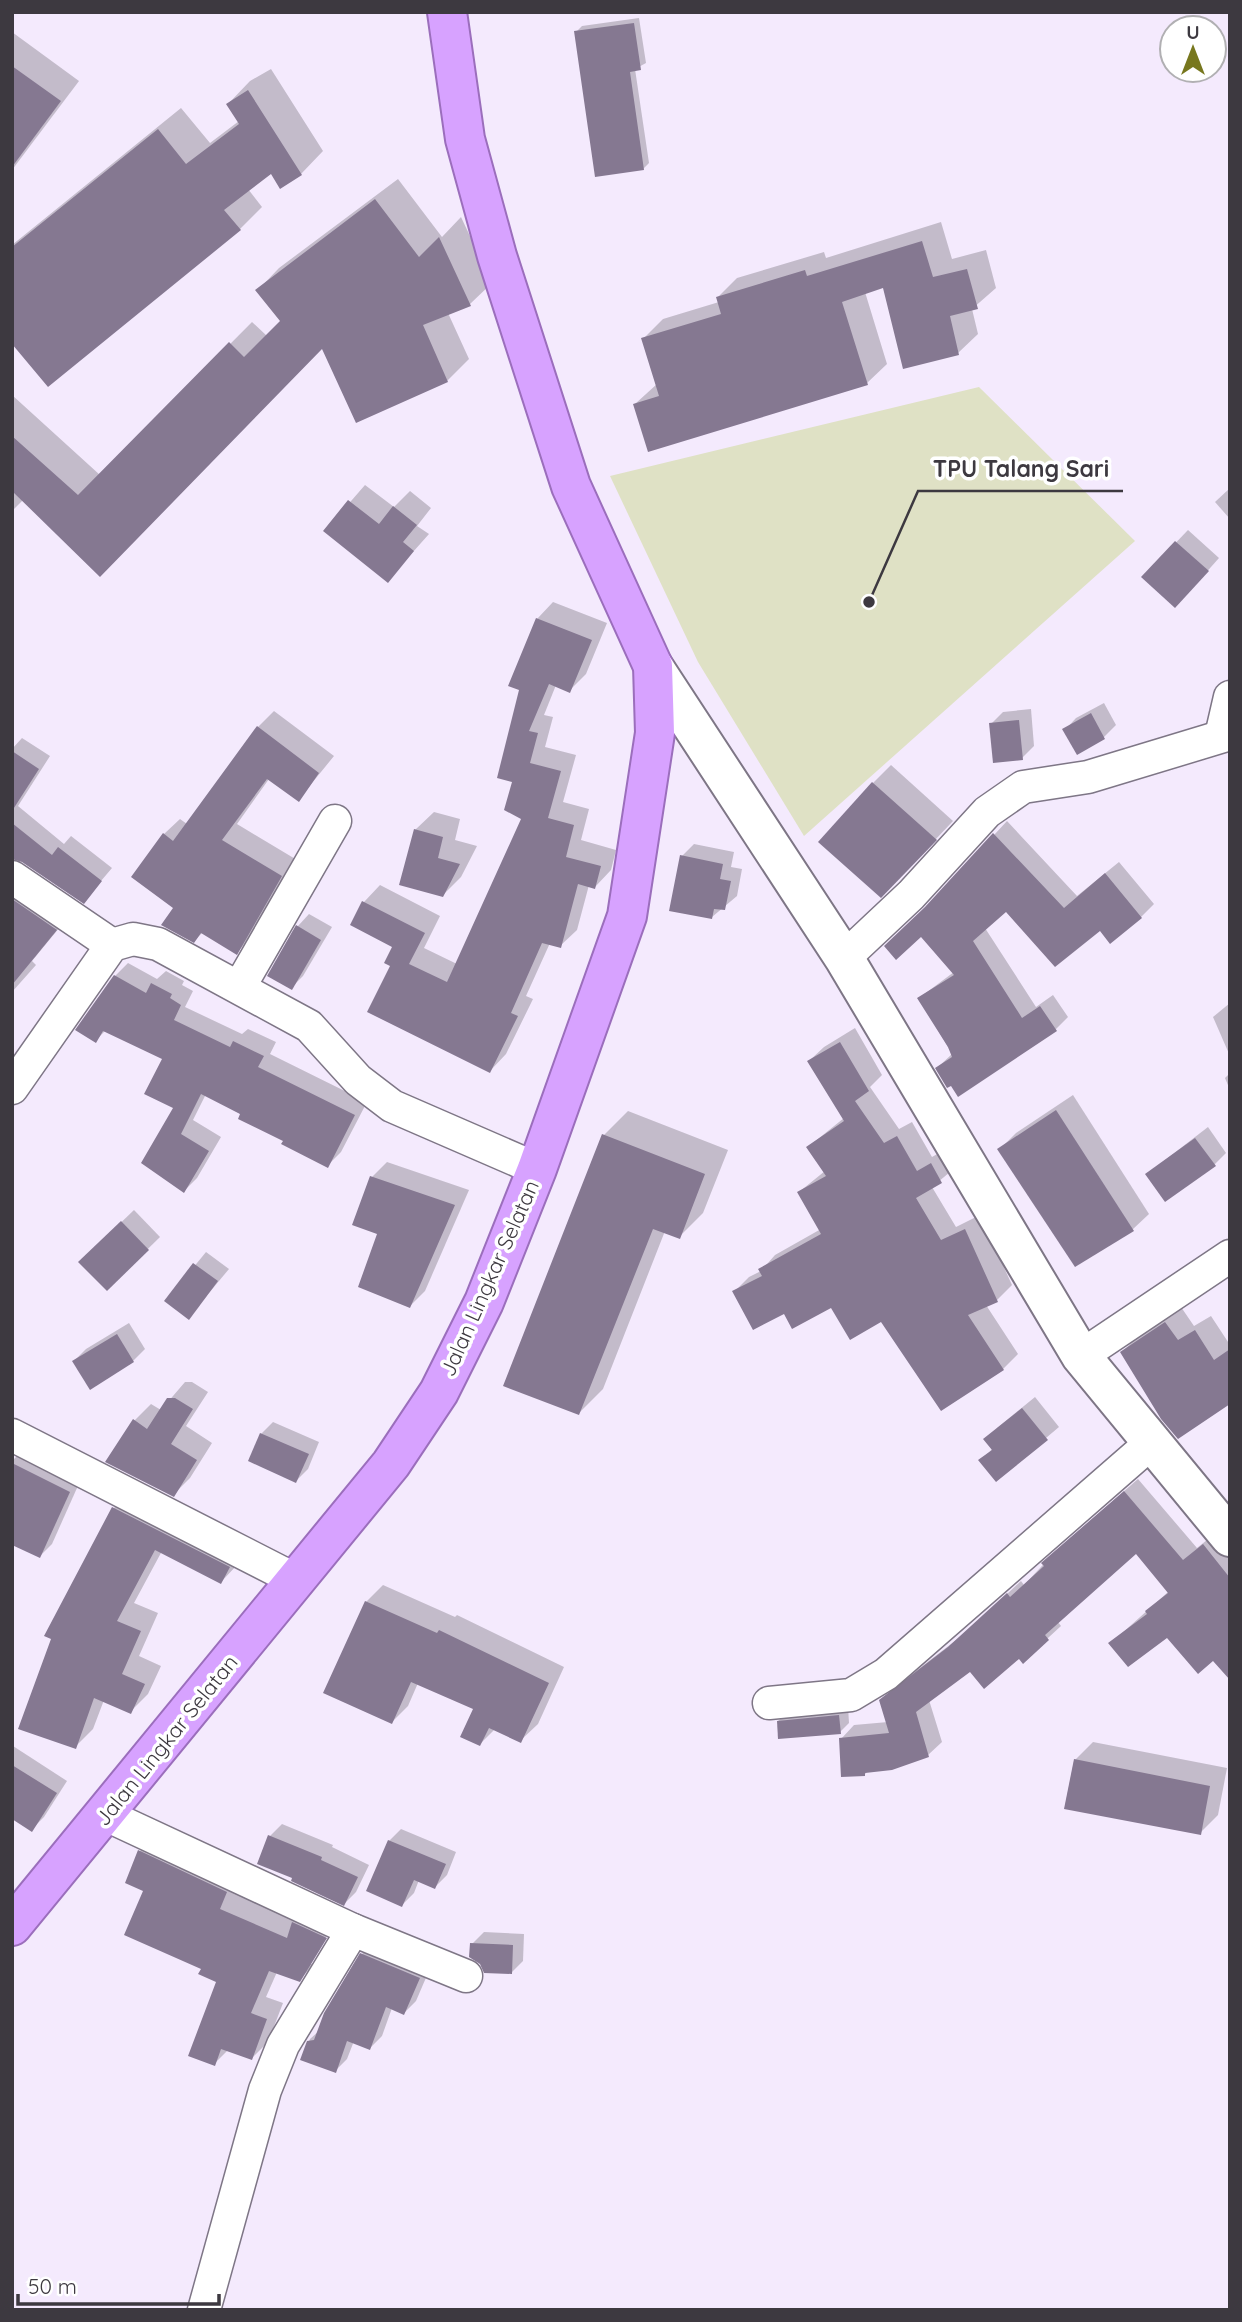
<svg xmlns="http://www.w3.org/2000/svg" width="1242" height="2322" viewBox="0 0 1242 2322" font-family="Quicksand,sans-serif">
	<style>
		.green { fill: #dfe1c5 }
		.shadow { fill: #0003; fill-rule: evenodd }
		.building { fill: #857891 }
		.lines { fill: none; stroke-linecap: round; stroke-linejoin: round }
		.minor-casing { stroke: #7e7686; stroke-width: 35 }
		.tertiary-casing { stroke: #7e7686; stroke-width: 42 }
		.trunk-casing { stroke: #9b6ebc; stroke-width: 42 }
		.minor { stroke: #fff; stroke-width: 32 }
		.tertiary { stroke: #fff; stroke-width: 38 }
		.trunk { stroke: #d7a2ff; stroke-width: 38 }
		.labels { text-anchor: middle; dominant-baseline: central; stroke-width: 7; stroke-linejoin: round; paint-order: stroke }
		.street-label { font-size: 21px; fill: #3d3940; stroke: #fff }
		.leader { fill: none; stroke: #3d3940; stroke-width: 2.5 }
		.callout-dot { fill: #3d3940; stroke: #fff; stroke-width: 2.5 }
		.callout-label { font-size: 23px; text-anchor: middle; font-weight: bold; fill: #3d3940; stroke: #fff; stroke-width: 7; stroke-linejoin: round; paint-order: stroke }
	</style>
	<rect width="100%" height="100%" fill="#f4eafd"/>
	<!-- green -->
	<path class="green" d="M979 387 1135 541 804 836 698 662 610 476Z"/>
	<!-- shadow -->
	<g class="shadow">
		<path d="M639 18 646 63 635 69 649 163 643 169 576 32 582 26Z"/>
		<path d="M12 32 79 81 12 170Z"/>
		<path d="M271 69 323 151 301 174 271 172 248 189 262 207 240 229 12 341V245L181 108 210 143 239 121 228 104 250 81Z"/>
		<path d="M398 179 442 237 461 217 492 283 470 304 448 313 469 359 447 381 323 346 121 553 23 500 12 511V395L100 475 252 322 267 336 282 321 258 290 279 268Z"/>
		<path d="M941 222 952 259 986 250 996 288 972 309 978 334 958 353 884 286 865 292 887 364 867 383 635 404 657 384 643 339 663 319 719 302 718 297 737 278 824 252 826 258Z"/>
		<path d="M365 485 394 507 410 491 431 508 417 526 429 534 388 580 325 531Z"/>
		<path d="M1230 488V519L1215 502Z"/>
		<path d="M1188 530 1219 558 1187 594 1143 577Z"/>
		<path d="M553 602 607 623 586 674 569 691 556 685 544 715 553 717 545 747 576 755 563 802 589 809 581 840 616 850 611 870 595 887 589 885 577 930 560 946 550 943 526 996 533 999 506 1054 490 1071 392 966 395 947 352 925 364 902 380 885 440 916 424 948 457 964 524 818 514 780 537 619Z"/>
		<path d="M1104 703 1116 725 1104 737 1077 752 1065 730 1076 718Z"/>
		<path d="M1031 709 1034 746 1022 758 991 724 1003 712Z"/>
		<path d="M274 711 334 756 299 799 269 779 237 824 297 860 252 937 237 952 203 932 194 941 176 908 164 834 180 819 187 824 258 727Z"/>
		<path d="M22 738 50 756 18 806 64 844 71 836 112 868 84 901 23 860 12 857V749Z"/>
		<path d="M891 765 953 821 899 878 873 783Z"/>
		<path d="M434 812 460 819 455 840 477 846 461 877 443 895 415 830Z"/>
		<path d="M1007 821 1077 896 1119 862 1154 904 1141 917 1100 928 1006 909 985 928 1036 1007 1053 995 1068 1017 1055 1030 937 1068 952 1054 919 998 954 972 931 903Z"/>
		<path d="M694 844 734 852 731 867 742 869 737 896 712 917 682 856Z"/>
		<path d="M12 880 69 916 32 961 36 965 12 992Z"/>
		<path d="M309 914 332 927 303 976 291 988 298 926Z"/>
		<path d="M128 963 157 979 166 971 184 981 182 985 193 991 185 1007 242 1034 248 1029 276 1042 270 1054 367 1102 341 1152 328 1165 206 1094 193 1120 221 1137 197 1178 184 1191 175 1107 164 1058 106 1030 96 1040 115 976Z"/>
		<path d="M1230 1003V1056L1213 1017Z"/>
		<path d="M855 1028 882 1075 870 1087 899 1129 912 1122 932 1157 946 1149 956 1167 932 1187 956 1227 980 1215 1012 1285 997 1300 986 1305 1018 1354 1003 1369 881 1320 831 1305 785 1312 734 1292 749 1277 761 1271 775 1255 821 1229 799 1192 825 1171 808 1147 844 1118 809 1061 824 1047Z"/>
		<path d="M1230 1073V1090L1225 1078Z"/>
		<path d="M1073 1095 1149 1214 1132 1230 1000 1149 1016 1133Z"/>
		<path d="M628 1111 728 1150 703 1213 679 1237 665 1231 603 1389 579 1413 604 1135Z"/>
		<path d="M1208 1127 1226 1153 1214 1165 1147 1174Z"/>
		<path d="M387 1162 469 1190 425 1291 410 1306 379 1233 372 1177Z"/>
		<path d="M134 1210 160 1237 107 1289 80 1262Z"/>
		<path d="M206 1252 229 1269 188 1318 166 1301Z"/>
		<path d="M1181 1307 1194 1326 1211 1316 1230 1345V1402L1122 1352 1137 1337Z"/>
		<path d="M129 1323 145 1349 133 1361H74L86 1349Z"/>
		<path d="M185 1382H192L208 1392 186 1426 212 1443 190 1478 173 1495 134 1421 151 1404 161 1410Z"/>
		<path d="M1035 1397 1059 1427 996 1480 981 1461 993 1448 997 1428Z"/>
		<path d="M273 1422 319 1442 308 1469 296 1481 261 1434Z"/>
		<path d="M22 1451 81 1479 52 1544 40 1556 12 1543V1461Z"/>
		<path d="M1138 1479 1197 1548 1217 1532 1230 1548V1677L1213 1658 1167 1636 1111 1643 1168 1592 1136 1552 1058 1622 1061 1626 1023 1661 1019 1657 970 1669 929 1700 942 1742 928 1755 868 1771 864 1775 841 1739 854 1725 888 1722 881 1700 895 1687 964 1634 1021 1581 1024 1585 1057 1550Z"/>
		<path d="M131 1490 238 1564 221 1582 162 1551 134 1603 158 1613 139 1656 161 1666 148 1694 130 1712 104 1700 93 1729 75 1747 53 1638 114 1508Z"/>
		<path d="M383 1585 455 1617 457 1615 564 1667 538 1724 521 1740 495 1729 480 1744 476 1708 418 1683 408 1706 392 1722 366 1602Z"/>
		<path d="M848 1706 849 1723 840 1732 778 1721 788 1712Z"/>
		<path d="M1093 1742 1227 1768 1218 1815 1200 1833 1075 1760Z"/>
		<path d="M13 1746 67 1781 44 1817 32 1829 12 1817Z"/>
		<path d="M282 1824 333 1845 332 1847 369 1865 356 1892 344 1904 270 1836Z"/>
		<path d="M401 1829 456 1852 447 1875 435 1887 419 1880 414 1893 402 1905 368 1890 389 1841Z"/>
		<path d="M156 1835 342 1921 316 1963 299 1980 277 1972 266 1997 283 2003 268 2042 252 2058 228 2050 214 2064 218 1981 203 1968 146 1890 140 1851ZM330 1930 333 1931 313 1964H309Z"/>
		<path d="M484 1932 524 1934 523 1961 511 1973 472 1944Z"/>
		<path d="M374 1942 431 1966 416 2001 404 2013 392 2008 382 2036 370 2048 354 2041 347 2059 335 2071 302 2059 310 2039 320 2030 362 1954Z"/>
	</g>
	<!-- building -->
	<g class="building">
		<path d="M634 23 641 70 630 72 644 170 595 177 574 31Z"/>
		<path d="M12 66 61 101 12 167Z"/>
		<path d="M248 90 302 175 280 189 271 174 224 210 241 230 48 387 12 344V247L158 129 186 164 239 124 226 104Z"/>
		<path d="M375 199 419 257 439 237 471 306 423 325 448 382 356 423 322 349 100 577 12 491V436L78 495 229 342 244 357 280 321 255 290Z"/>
		<path d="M922 241 933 277 967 269 978 309 950 316 959 355 903 369 883 288 842 302 868 385 648 452 633 404 659 396 641 338 721 314 716 297 805 270 807 276Z"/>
		<path d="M348 500 379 524 393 506 417 525 403 542 414 551 388 583 323 531Z"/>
		<path d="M1175 541 1209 571 1175 608 1141 577Z"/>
		<path d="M536 618 592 640 570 693 549 684 529 731 538 733 530 763 561 771 548 818 574 825 566 857 601 866 595 889 578 884 561 948 542 943 511 1013 518 1016 490 1073 367 1012 390 966 384 963 392 947 350 925 362 901 425 933 409 964 447 982 521 819 504 810 512 782 497 778 519 690 508 686Z"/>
		<path d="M1091 713 1105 739 1077 755 1062 729Z"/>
		<path d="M1019 720 1023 760 993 763 989 723Z"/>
		<path d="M257 726 319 773 299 802 267 779 222 840 282 876 237 955 201 933 194 943 161 925 173 908 131 877 163 833 173 841Z"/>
		<path d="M12 751 39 769 12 811Z"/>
		<path d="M872 782 937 840 881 898 818 842Z"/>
		<path d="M12 823 52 855 58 847 102 881 84 904 22 862 12 859Z"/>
		<path d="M414 829 443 837 438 858 460 864 443 897 399 885Z"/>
		<path d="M993 833 1064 908 1105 873 1142 918 1110 944 1100 931 1055 967 1006 912 973 941 1022 1018 1040 1006 1057 1031 958 1097 951 1086 947 1088 935 1068 952 1057 948 1047 917 998 954 975 921 937 896 960 884 946 925 907Z"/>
		<path d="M680 855 723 864 720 879 731 881 725 910 714 909 712 919 669 911Z"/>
		<path d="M12 899 57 930 12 985Z"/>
		<path d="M296 925 321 940 292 990 267 976Z"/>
		<path d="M114 975 146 993 151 983 172 994 170 998 181 1005 174 1020 230 1047 233 1041 264 1056 258 1067 355 1115 328 1168 281 1144 283 1141 238 1119 240 1114 201 1094 181 1134 209 1151 184 1193 141 1163 173 1108 144 1094 162 1059 103 1031 96 1043 75 1030Z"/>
		<path d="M840 1042 869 1091 855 1101 884 1143 897 1136 917 1171 931 1163 942 1183 916 1198 941 1240 965 1229 998 1302 968 1315 1004 1370 941 1411 881 1322 850 1340 831 1308 792 1329 784 1314 753 1330 732 1291 762 1276 758 1269 821 1234 797 1192 826 1176 806 1147 844 1121 807 1061Z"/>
		<path d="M1056 1110 1134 1231 1075 1267 997 1149Z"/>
		<path d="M602 1134 705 1174 680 1239 653 1229 579 1415 503 1386Z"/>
		<path d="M1195 1138 1216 1166 1165 1202 1145 1174Z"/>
		<path d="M370 1176 455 1205 410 1308 358 1287 377 1234 352 1225Z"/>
		<path d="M121 1221 149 1250 107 1291 78 1262Z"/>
		<path d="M193 1263 218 1281 189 1320 164 1301Z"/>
		<path d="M1165 1322 1178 1340 1195 1330 1214 1360 1230 1349V1404L1178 1439 1161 1419 1120 1352Z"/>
		<path d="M117 1334 134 1362 90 1390 72 1361Z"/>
		<path d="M167 1398H175L193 1409 171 1444 197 1460 174 1497 105 1462 133 1419 147 1429Z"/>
		<path d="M1022 1408 1048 1440 996 1482 978 1460 992 1450 983 1439Z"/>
		<path d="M260 1433 309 1454 296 1483 248 1461Z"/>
		<path d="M12 1463 70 1492 40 1558 12 1545Z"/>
		<path d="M1124 1491 1183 1560 1203 1544 1230 1578V1680L1213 1661 1198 1674 1167 1638 1128 1667 1108 1643 1147 1614 1145 1611 1168 1593 1136 1554 1045 1635 1049 1640 1023 1664 1019 1659 984 1689 970 1672 916 1712 929 1757 892 1770 865 1773V1776L841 1777 839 1738 889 1733 879 1700 948 1647 1007 1593 1010 1597 1044 1566 1041 1563Z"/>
		<path d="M112 1507 230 1567 221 1584 155 1550 117 1621 141 1631 122 1674 145 1684 131 1714 94 1698 76 1749 18 1729 51 1639 44 1636Z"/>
		<path d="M365 1601 437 1633 439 1630 549 1683 521 1743 489 1728 480 1746 460 1737 473 1709 411 1682 392 1724 323 1693Z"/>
		<path d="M839 1715 841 1734 778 1739 777 1721Z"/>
		<path d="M1074 1759 1210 1786 1201 1835 1064 1809Z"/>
		<path d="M12 1765 57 1793 32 1832 12 1819Z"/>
		<path d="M268 1835 322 1857 321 1860 358 1877 344 1906 291 1881 292 1878 257 1864Z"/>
		<path d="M388 1840 446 1864 435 1889 414 1880 402 1907 366 1891Z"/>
		<path d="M138 1850 227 1892 220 1909 287 1938 292 1922 327 1938 300 1982 269 1971 251 2013 267 2019 252 2060 221 2049 215 2066 188 2056 216 1982 198 1974 201 1969 124 1935 143 1891 125 1883Z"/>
		<path d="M470 1943 513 1945 512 1974 484 1973 480 1964 469 1957Z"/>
		<path d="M360 1953 420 1978 404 2015 386 2007 370 2050 347 2041 336 2073 300 2060 307 2041 314 2040 324 2013Z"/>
	</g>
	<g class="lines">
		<!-- minor casing -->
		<g class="minor-casing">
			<g id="minor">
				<path d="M1221 736 1230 697"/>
				<path d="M12 877 112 945"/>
				<path d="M844 958 911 895 987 812 1023 787 1088 777 1230 734"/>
				<path d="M240 986 335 821"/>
				<path d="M12 1088 112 945 133 939 158 944 309 1026 358 1080 392 1106 537 1169"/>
				<path d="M1081 1356 1230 1256"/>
				<path d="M12 1435 296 1580"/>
				<path d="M769 1703 851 1695 886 1674 1151 1443"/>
				<path d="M106 1815 353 1930 283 2045 265 2090 204 2310"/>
				<path d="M353 1930 466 1976"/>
			</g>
		</g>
		<!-- tertiary casing -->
		<g class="tertiary-casing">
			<path id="tertiary" d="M653 666 844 958 1081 1356 1230 1537"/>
		</g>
		<!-- trunk casing -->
		<g class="trunk-casing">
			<path id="trunk" d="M12 1926 391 1464 439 1392 484 1302 537 1169 627 916 655 733 653 666 571 486 497 256 465 139 447 12"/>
		</g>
		<!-- minor -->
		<use href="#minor" class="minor"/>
		<!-- tertiary -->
		<use href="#tertiary" class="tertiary"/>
		<!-- trunk -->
		<use href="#trunk" class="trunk"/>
	</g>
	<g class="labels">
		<!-- street labels -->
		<g class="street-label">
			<text transform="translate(489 1278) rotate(-66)">Jalan Lingkar Selatan</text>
			<text transform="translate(166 1740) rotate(-51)">Jalan Lingkar Selatan</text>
		</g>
	</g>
	<!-- callouts -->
	<path class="leader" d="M869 602L918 491H1123"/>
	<circle class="callout-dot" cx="869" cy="602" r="7"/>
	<g class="callout-label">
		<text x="1021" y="477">TPU Talang Sari</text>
	</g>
	<!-- border -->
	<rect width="1242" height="2322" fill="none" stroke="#3d3940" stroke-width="28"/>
	<!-- north arrow -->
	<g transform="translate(1193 49)"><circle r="33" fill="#ffffff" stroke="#b1b0b3" stroke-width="2"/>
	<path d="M0-5L12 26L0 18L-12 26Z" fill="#77771e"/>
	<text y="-10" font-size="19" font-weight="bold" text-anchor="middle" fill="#3d3940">U</text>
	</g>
	<!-- scale -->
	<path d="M18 2294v10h201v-10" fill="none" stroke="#3d3940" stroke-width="3.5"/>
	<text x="28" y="2294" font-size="21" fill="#3d3940" stroke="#ffffff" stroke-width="5" paint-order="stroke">50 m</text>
</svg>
